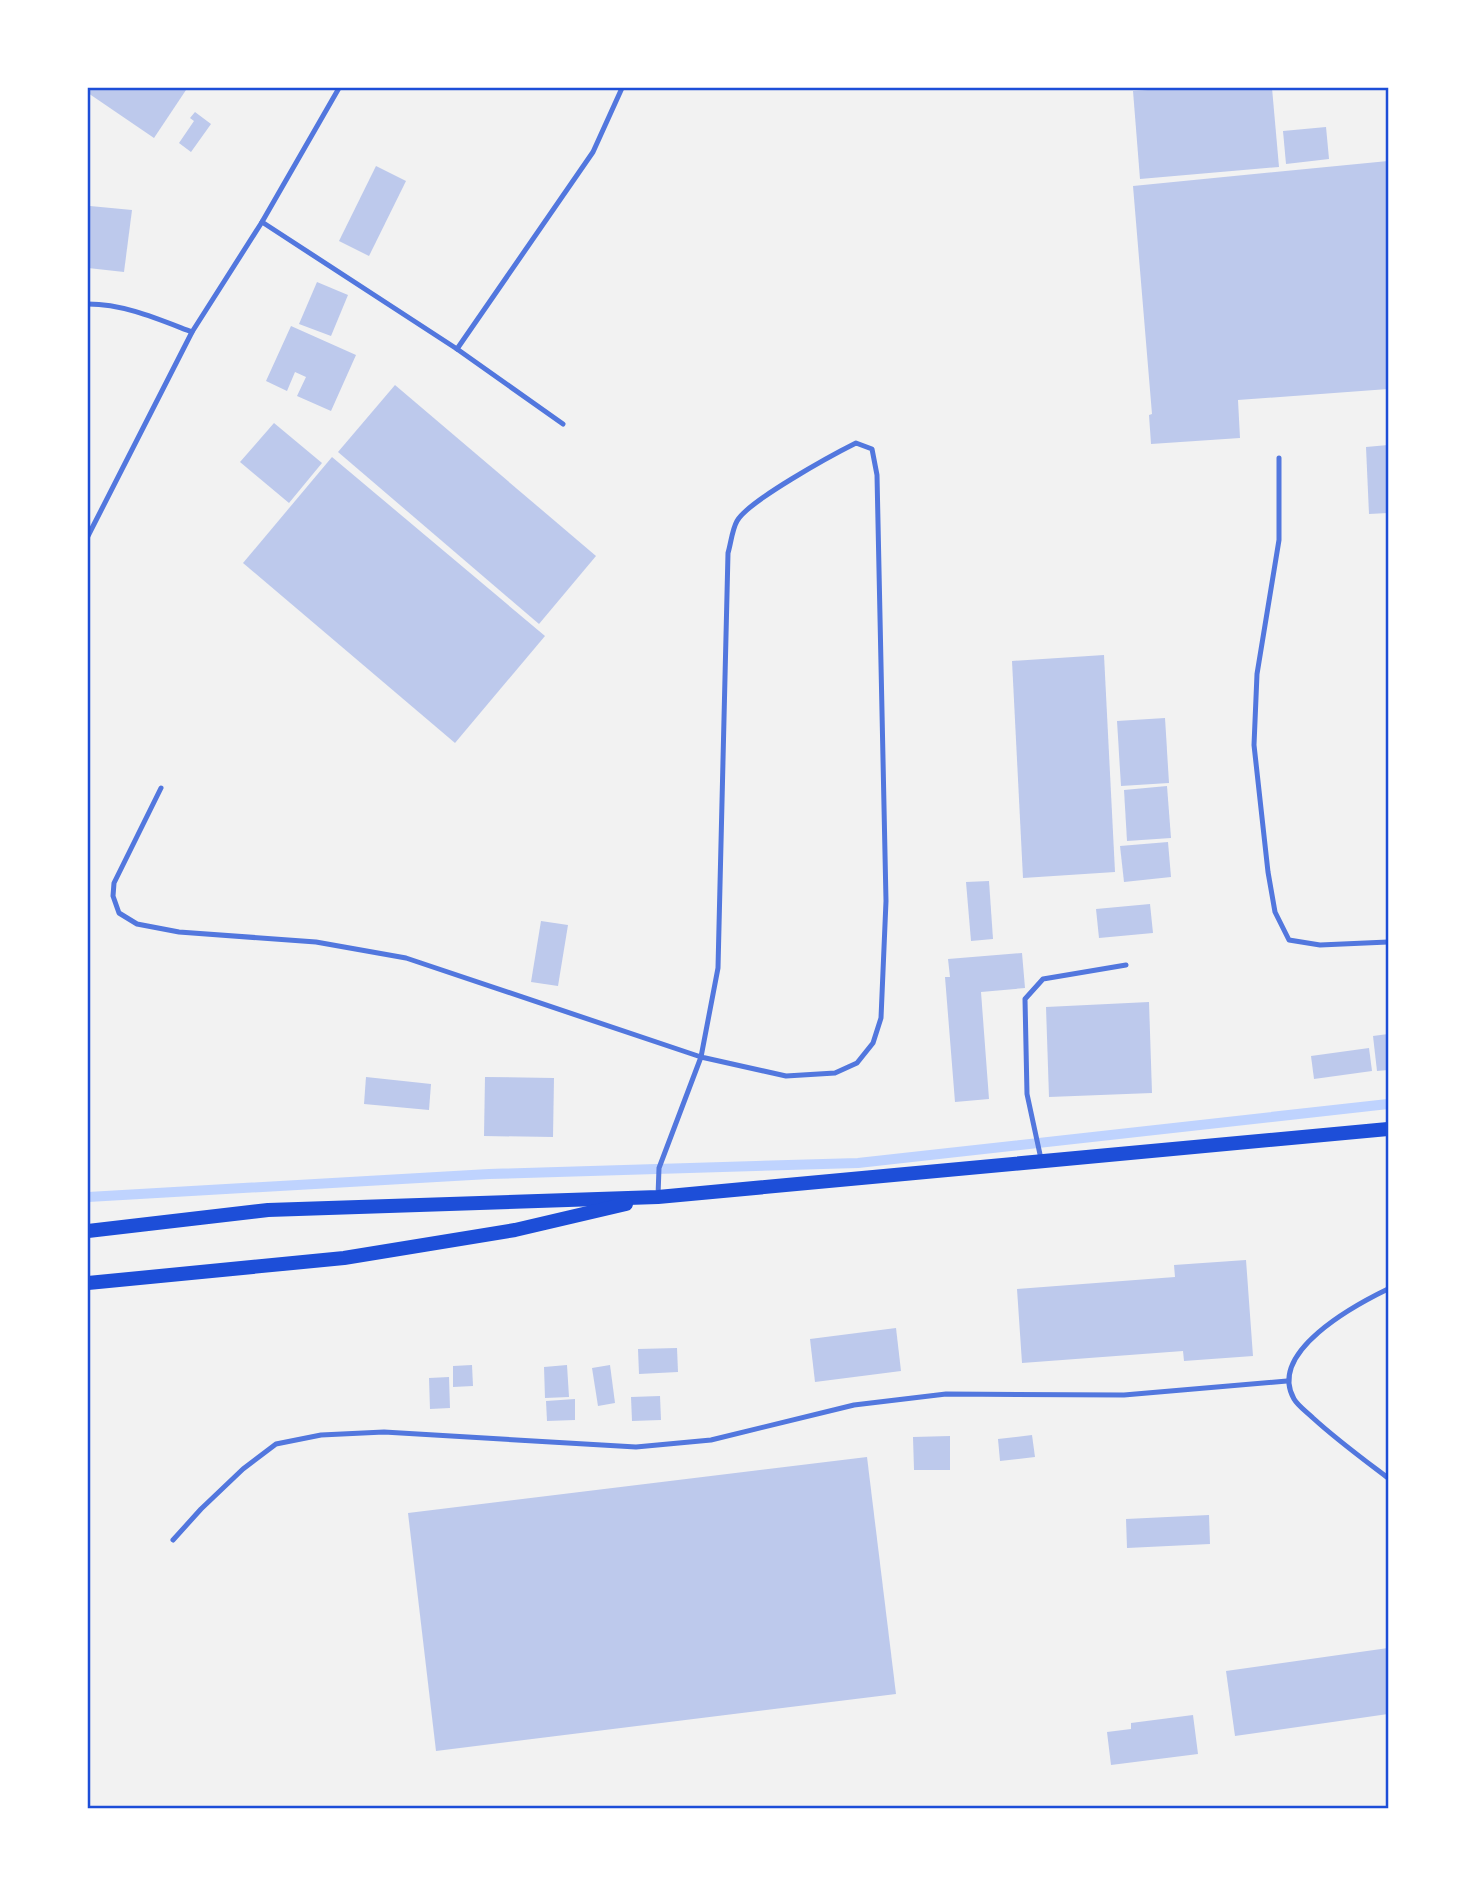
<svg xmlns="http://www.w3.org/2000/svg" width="1476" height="1896" viewBox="0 0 1476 1896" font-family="Karla,sans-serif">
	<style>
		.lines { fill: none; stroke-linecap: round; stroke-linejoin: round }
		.stream { stroke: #bfd3fe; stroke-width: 10 }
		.building { fill: #bdc9ec }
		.service { stroke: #5277de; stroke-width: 5 }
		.secondary { stroke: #1d4ed8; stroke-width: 14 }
		.neatline { fill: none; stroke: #1d4ed8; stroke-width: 2.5 }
	</style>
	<rect width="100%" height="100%" fill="#f2f2f2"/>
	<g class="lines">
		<!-- stream -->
		<path class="stream" d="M88 1197 489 1174 858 1163 1388 1104"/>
	</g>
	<!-- building -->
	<g class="building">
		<path d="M88 88H182L186 90 154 138 88 93Z"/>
		<path d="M1177 88H1272L1279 167 1140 179 1133 91Z"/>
		<path d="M195 112 211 124 191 152 179 143 194 121 190 118Z"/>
		<path d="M1326 127 1329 159 1286 164 1283 131Z"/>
		<path d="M1388 161V389L1238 400 1240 438 1151 444 1149 415 1152 414 1133 186Z"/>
		<path d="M376 166 406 181 369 256 339 241Z"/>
		<path d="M90 206 132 210 124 272 88 268Z"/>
		<path d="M317 282 348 295 331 336 299 324Z"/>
		<path d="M291 326 356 355 331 411 297 396 306 377 295 372 287 391 266 381Z"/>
		<path d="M395 385 596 556 539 624 338 452Z"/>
		<path d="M274 423 322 463 289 503 240 462Z"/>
		<path d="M1388 445V513L1369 514 1366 447Z"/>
		<path d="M332 457 545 636 455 743 243 563Z"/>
		<path d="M1104 655 1115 872 1023 878 1012 661Z"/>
		<path d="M1165 718 1169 783 1121 786 1117 721Z"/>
		<path d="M1167 786 1171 838 1127 841 1124 790Z"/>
		<path d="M1168 842 1171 877 1124 882 1120 846Z"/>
		<path d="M989 881 993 939 971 941 966 882Z"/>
		<path d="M1150 904 1153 933 1099 938 1096 909Z"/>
		<path d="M541 921 568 925 558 986 531 982Z"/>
		<path d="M1022 953 1025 988 981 992 989 1099 955 1102 945 977H950L948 959Z"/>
		<path d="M1149 1002 1152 1093 1049 1097 1046 1007Z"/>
		<path d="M1388 1034V1070L1377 1071 1373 1036Z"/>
		<path d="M1369 1048 1372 1071 1314 1079 1311 1056Z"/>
		<path d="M366 1077 431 1084 429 1110 364 1104Z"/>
		<path d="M485 1077 554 1078 553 1137 484 1136Z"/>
		<path d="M1246 1260 1253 1356 1184 1361 1183 1351 1022 1363 1017 1289 1175 1277 1174 1265Z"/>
		<path d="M896 1328 901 1371 815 1382 810 1339Z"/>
		<path d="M677 1348 678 1372 639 1374 638 1349Z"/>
		<path d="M472 1365 473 1386 453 1387V1366Z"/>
		<path d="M567 1365 569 1397 545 1398 544 1367Z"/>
		<path d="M610 1365 615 1403 598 1406 592 1368Z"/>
		<path d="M449 1377 450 1408 430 1409 429 1378Z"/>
		<path d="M660 1396 661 1420 632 1421 631 1397Z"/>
		<path d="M575 1399V1420L547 1421 546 1401Z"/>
		<path d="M1032 1435 1035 1457 1000 1461 998 1439Z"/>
		<path d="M950 1436V1470H914L913 1437Z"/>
		<path d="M867 1457 896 1694 436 1751 408 1513Z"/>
		<path d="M1209 1515 1210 1544 1127 1548 1126 1519Z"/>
		<path d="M1388 1648V1714L1235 1736 1226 1671Z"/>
		<path d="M1193 1715 1198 1754 1111 1765 1107 1732 1131 1729V1723Z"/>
	</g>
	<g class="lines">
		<!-- service -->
		<g class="service">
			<path d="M262 222 457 349 563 424"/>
			<path d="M88 304C124 304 158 319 192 332"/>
			<path d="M457 349 593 152 622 88"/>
			<path d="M1279 458V540L1257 674 1254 745 1268 872 1275 912 1289 940 1320 945 1388 942"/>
			<path d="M88 536 192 332 262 222 339 88"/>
			<path d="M161 788 114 883 113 896 119 913 137 924 179 932 316 942 406 958 701 1057 786 1076 835 1073 857 1063 873 1043 881 1018 886 901 877 475 872 449 856 443C832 455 748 501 737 521 732 530 731 543 728 553L718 968 701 1057 659 1168 658 1196"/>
			<path d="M1041 1159 1027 1094 1025 999 1043 979 1126 965"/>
			<path d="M1388 1289C1355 1305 1267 1352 1294 1399 1298 1406 1307 1412 1313 1418 1337 1440 1363 1459 1388 1478"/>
			<path d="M173 1540 201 1509 243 1469 276 1444 321 1435 384 1432 636 1447 711 1440 854 1405 946 1394 1124 1395 1287 1381"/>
		</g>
		<!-- secondary -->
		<g class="secondary">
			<path d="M88 1231 268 1210 658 1197 1388 1129"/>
			<path d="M88 1283 344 1258 515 1230 626 1204"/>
		</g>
	</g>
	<!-- border -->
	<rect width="1476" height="1896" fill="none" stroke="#ffffff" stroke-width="178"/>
	<rect x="89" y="89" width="1298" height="1718" class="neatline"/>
</svg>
